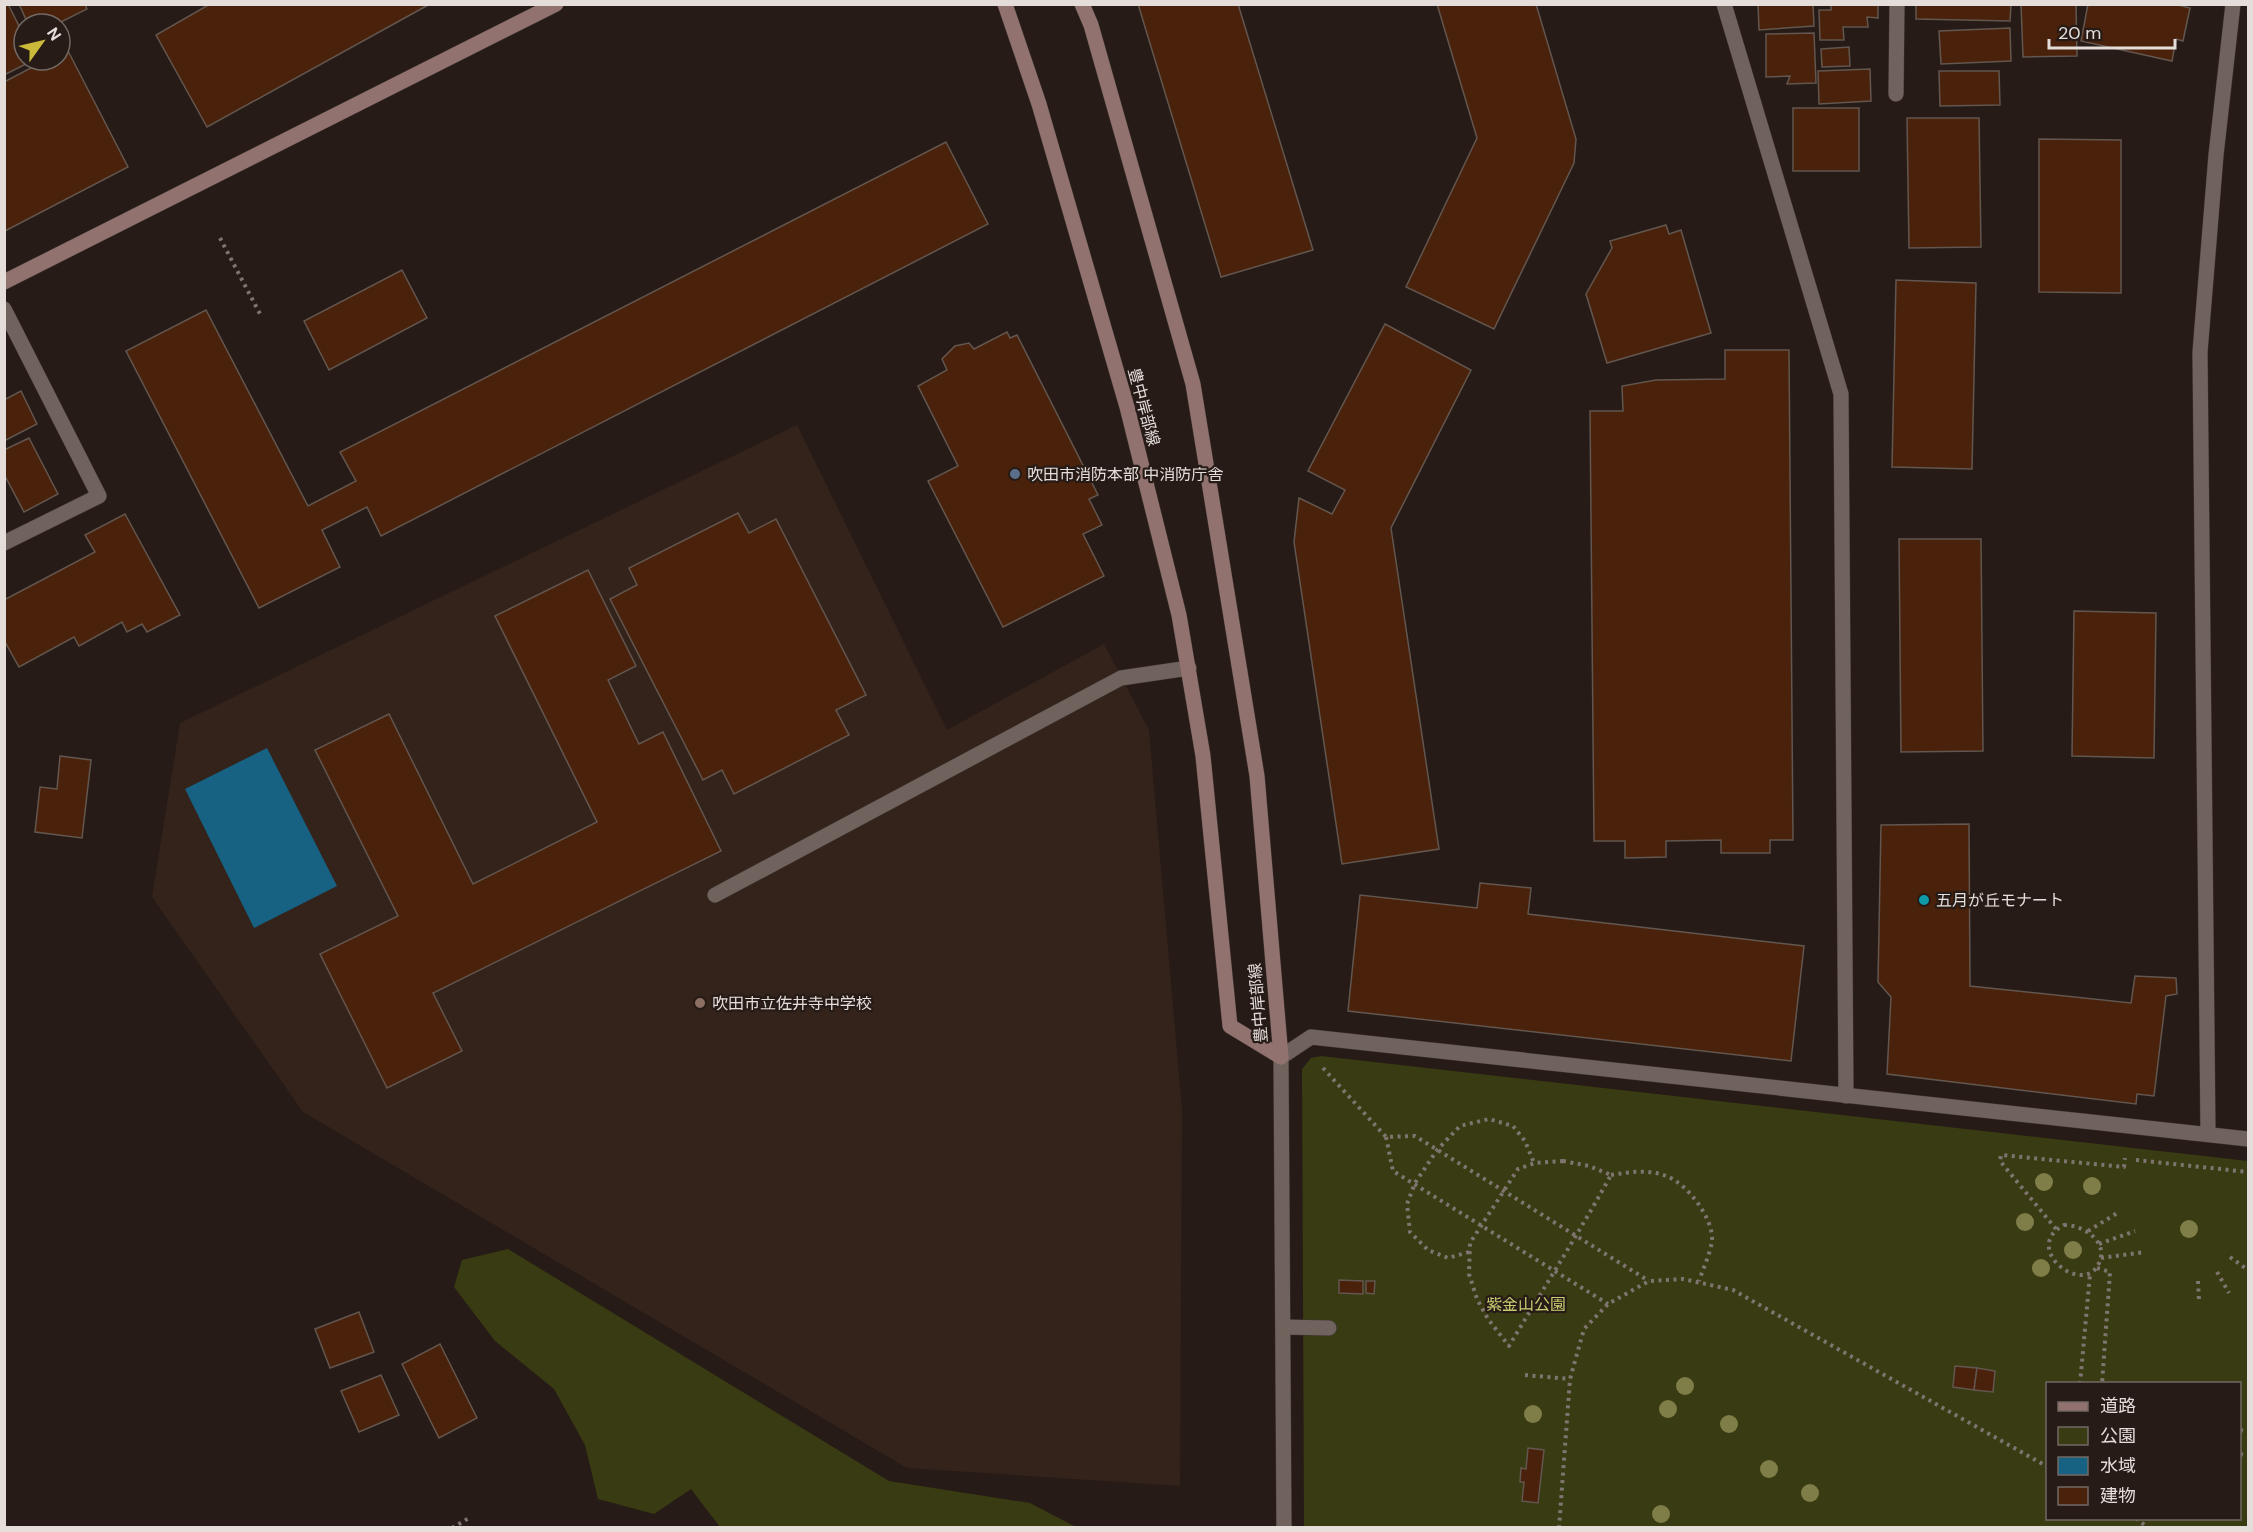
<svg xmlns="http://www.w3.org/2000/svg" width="2253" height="1532" viewBox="0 0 2253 1532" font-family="'DM Sans','Noto Sans JP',sans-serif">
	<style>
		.built { fill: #33231b }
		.green { fill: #393b12; fill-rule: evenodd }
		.water { fill: #176283 }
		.building { fill: #4a220b; stroke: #62564f; stroke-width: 1.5 }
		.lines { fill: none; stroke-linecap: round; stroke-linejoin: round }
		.lane-casing { stroke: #3d3532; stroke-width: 16 }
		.street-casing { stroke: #3d3532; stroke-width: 16 }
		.secondary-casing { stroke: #3d3532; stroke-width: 16 }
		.path { stroke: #7e7570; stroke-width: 4; stroke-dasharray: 3 4.5; stroke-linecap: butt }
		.lane { stroke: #70635d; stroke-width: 15 }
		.street { stroke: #70635d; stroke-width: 15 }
		.secondary { stroke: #92726f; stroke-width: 15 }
		.tree { fill: #7f7d48 }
		.service-dot { fill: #5c6f8a; stroke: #261b16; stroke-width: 2 }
		.culture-dot { fill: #0f9aa8; stroke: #261b16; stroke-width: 2 }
		.education-dot { fill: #8d6e63; stroke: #261b16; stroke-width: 2 }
		.labels { text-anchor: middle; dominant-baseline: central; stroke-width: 4.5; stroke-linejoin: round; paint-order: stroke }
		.street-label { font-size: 16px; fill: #e4ddd9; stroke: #261b16 }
		.poi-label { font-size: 16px; fill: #e4ddd9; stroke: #261b16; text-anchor: start }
		.park-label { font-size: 16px; fill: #c7cd70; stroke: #261b16 }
	</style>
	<rect width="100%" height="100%" fill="#261b16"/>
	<!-- built -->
	<path class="built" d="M797 425 947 730 1104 644 1149 730 1182 1109 1180 1486 907 1468 303 1112 152 897 180 723Z"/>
	<!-- green -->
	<g class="green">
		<path d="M1321 1056 2248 1161V1527H1304L1302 1069 1311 1058ZM2048 1384H2240V1518H2048Z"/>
		<path d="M508 1249 889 1481 1030 1503 1076 1527H720L691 1489 654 1514 598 1499 585 1445 554 1389 495 1341 454 1287 462 1260Z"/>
	</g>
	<!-- water -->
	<path class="water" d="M267 748 337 886 254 928 185 789Z"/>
	<!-- building -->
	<g class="building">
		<path d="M4 4H8L24 36V60H34L4 75Z"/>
		<path d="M19 4H85L87 9 57 24H28Z"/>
		<path d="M430 4 207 127 156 35 210 4Z"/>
		<path d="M1138 4H1238L1313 250 1221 277Z"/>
		<path d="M1437 4H1536L1576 139 1574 163 1494 329 1406 287 1477 138Z"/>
		<path d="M1758 4H1813L1814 26 1759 30Z"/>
		<path d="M1831 4H1878V18L1867 17 1868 27H1843L1844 40H1820L1819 10H1831Z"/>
		<path d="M1916 4H2011L2010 21 1916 19Z"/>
		<path d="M2021 4H2076L2077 56 2023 57Z"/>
		<path d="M2088 4H2175L2190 8 2183 41 2176 39 2172 61 2081 41Z"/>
		<path d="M2010 28 2011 61 1941 64 1939 31Z"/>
		<path d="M1814 33 1816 83 1787 84 1790 76 1766 77V34Z"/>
		<path d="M1849 47 1850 66 1822 67 1821 49Z"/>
		<path d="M67 49 128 167 5 231 4 82 46 60H60V53Z"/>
		<path d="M1870 69 1871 101 1819 104 1818 71Z"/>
		<path d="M1939 71H1999L2000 105 1940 106Z"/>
		<rect x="1793" y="108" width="66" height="63"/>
		<path d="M1907 118H1979L1981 247 1909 248Z"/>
		<path d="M2039 139 2121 140V293L2039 292Z"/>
		<path d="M946 142 988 224 381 536 367 507 322 530 340 567 259 608 126 351 206 310 308 506 356 481 340 452Z"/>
		<path d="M1666 225 1669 234 1681 230 1711 333 1607 363 1586 294 1612 248 1610 241Z"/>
		<path d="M402 270 427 318 329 370 304 321Z"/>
		<path d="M1896 280 1976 283 1972 469 1892 467Z"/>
		<path d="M1385 324 1471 370 1391 528 1439 849 1342 864 1294 542 1299 498 1332 514 1345 490 1308 471Z"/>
		<path d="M1007 332 1010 338 1017 335 1098 495 1089 499 1102 525 1083 534 1104 576 1003 627 928 481 958 466 918 386 947 370 942 359 955 346 969 343 974 349Z"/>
		<path d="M1725 350H1789L1793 840H1770V853H1721V840L1666 841V857L1625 858V841H1594L1590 411H1623L1622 386 1656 380 1725 379Z"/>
		<path d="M21 391 37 424 4 441V400Z"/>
		<path d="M29 438 58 494 24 512 4 474V450Z"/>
		<path d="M738 513 749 533 776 519 866 695 836 710 849 735 734 794 722 770 703 780 610 599 637 585 629 568Z"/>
		<path d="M125 514 180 615 147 632 142 624 127 632 122 622 79 646 74 637 19 667 4 640V600L95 552 85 535Z"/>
		<path d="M1899 539H1981L1983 751 1901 752Z"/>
		<path d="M588 570 636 666 608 680 639 744 663 732 721 851 433 993 462 1051 387 1088 320 954 398 916 315 750 389 714 473 884 597 822 495 616Z"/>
		<path d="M2074 611 2156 613 2154 758 2072 756Z"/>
		<path d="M60 756 91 760 82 838 35 832 40 787 57 789Z"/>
		<path d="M1969 824 1970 986 2131 1003 2135 976 2176 978 2177 994 2166 996 2154 1096 2137 1094 2136 1104 1887 1074 1891 997 1878 982 1881 825Z"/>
		<path d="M1480 883 1531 888 1528 914 1804 946 1791 1061 1348 1011 1360 895 1477 908Z"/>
		<path d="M1339 1280 1363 1281V1294L1339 1293Z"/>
		<path d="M1366 1281H1375L1374 1294 1366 1293Z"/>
		<path d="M359 1312 374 1352 330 1368 315 1329Z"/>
		<path d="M440 1344 477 1418 439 1438 402 1364Z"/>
		<path d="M1955 1366 1977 1368 1974 1390 1953 1387Z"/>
		<path d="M1977 1368 1995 1371 1993 1392 1974 1390Z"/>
		<path d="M381 1375 399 1415 359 1432 341 1391Z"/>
		<path d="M1528 1448 1544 1450 1538 1503 1522 1501 1524 1482H1520L1521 1468 1526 1469Z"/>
	</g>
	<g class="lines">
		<!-- lane casing -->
		<g class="lane-casing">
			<g id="lane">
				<path d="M715 895 1121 678 1189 668"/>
				<path d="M1281 1057 1284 1528"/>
				<path d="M1283 1327 1329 1328"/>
			</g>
		</g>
		<!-- street casing -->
		<g class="street-casing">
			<g id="street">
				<path d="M1724 4 1841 394 1846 1096"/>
				<path d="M1896 94 1897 4"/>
				<path d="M4 309 99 496 4 543"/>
				<path d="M1281 1057 1311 1037 2248 1139"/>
				<path d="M2208 1133 2200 352 2216 155 2233 4"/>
			</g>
		</g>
		<!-- secondary casing -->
		<g class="secondary-casing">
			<g id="secondary">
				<path d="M1005 4 1039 104 1127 407 1179 615 1203 756 1230 1026 1281 1057"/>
				<path d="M1082 4 1091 25 1193 384 1257 776 1281 1057"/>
				<path d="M4 282 556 4"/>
			</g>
		</g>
		<!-- path -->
		<g class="path">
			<path d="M220 238 260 314"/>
			<path d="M1323 1068 1386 1137 1415 1136 1649 1281"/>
			<path d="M1386 1137 1393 1171 1608 1304"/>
			<path d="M2136 1160 2248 1172"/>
			<path d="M1563 1161 1589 1166 1611 1175C1579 1233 1543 1289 1509 1346L1488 1319 1477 1299 1469 1274 1470 1243 1518 1169 1535 1163Z"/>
			<path d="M1611 1175C1630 1172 1648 1169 1666 1176 1687 1183 1714 1219 1712 1241 1710 1254 1703 1269 1699 1281"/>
			<path d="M2064 1225C2083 1225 2109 1241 2099 1263 2084 1298 2020 1248 2064 1225Z"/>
			<path d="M2056 1229 2000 1161 2001 1155 2124 1167 2125 1158"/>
			<path d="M2088 1231 2119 1212"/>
			<path d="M2099 1244 2135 1231"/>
			<path d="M1469 1252 1448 1258 1428 1250 1410 1232 1407 1204 1415 1183 1437 1150 1460 1126 1489 1119 1513 1126 1525 1141 1534 1163"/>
			<path d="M2230 1257 2248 1270"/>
			<path d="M2101 1258 2145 1252"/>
			<path d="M2097 1268 2110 1272 2102 1384"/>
			<path d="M2217 1272 2229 1293"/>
			<path d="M2198 1281 2199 1301"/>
			<path d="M1525 1375 1570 1379"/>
			<path d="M2080 1384 2090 1274"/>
			<path d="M2240 1430 2248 1432"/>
			<path d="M2240 1454 2248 1456"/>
			<path d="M2136 1518 2148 1528"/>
			<path d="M452 1528 469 1518"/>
			<path d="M1559 1528 1570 1379 1584 1329 1608 1304 1649 1281 1683 1279 1733 1290 2048 1467"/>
		</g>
		<!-- lane -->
		<use href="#lane" class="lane"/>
		<!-- street -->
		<use href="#street" class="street"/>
		<!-- secondary -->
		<use href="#secondary" class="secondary"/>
	</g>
	<!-- trees -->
	<g class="tree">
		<circle cx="2044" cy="1182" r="9"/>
		<circle cx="2092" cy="1186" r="9"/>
		<circle cx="2025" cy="1222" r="9"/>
		<circle cx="2189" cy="1229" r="9"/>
		<circle cx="2073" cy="1250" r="9"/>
		<circle cx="2041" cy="1268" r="9"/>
		<circle cx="1685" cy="1386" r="9"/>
		<circle cx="1668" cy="1409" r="9"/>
		<circle cx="1533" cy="1414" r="9"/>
		<circle cx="1729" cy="1424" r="9"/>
		<circle cx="1769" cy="1469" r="9"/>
		<circle cx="1810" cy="1493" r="9"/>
		<circle cx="1661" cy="1514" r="9"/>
	</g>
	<!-- markers -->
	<circle class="service-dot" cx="1015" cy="474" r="6"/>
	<circle class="culture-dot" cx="1924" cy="900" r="6"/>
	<circle class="education-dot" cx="700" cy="1003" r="6"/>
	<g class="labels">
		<!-- street labels -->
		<g class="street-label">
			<text transform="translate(1144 407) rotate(75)">豊中岸部線</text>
			<text transform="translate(1258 1003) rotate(-95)">豊中岸部線</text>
		</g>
		<!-- poi labels -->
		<g class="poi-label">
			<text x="1027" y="474">吹田市消防本部 中消防庁舎</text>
			<text x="1936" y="900">五月が丘モナート</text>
			<text x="712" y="1003">吹田市立佐井寺中学校</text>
		</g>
		<!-- park labels -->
		<g class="park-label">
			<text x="1526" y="1304">紫金山公園</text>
		</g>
	</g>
	<!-- border -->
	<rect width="2253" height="1532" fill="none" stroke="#e4ddd9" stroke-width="12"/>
	<!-- legend -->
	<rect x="2046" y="1382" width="195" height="138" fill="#261b16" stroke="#726964" stroke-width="1.5"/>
	<rect x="2058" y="1402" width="30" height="9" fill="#92726f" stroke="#726964" stroke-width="1.5"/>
	<text x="2100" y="1412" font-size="18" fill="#e4ddd9">道路</text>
	<rect x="2058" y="1427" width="30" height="18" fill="#393b12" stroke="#726964" stroke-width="1.5"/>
	<text x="2100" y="1442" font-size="18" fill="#e4ddd9">公園</text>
	<rect x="2058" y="1457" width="30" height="18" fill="#176283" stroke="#726964" stroke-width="1.5"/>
	<text x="2100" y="1472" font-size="18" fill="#e4ddd9">水域</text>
	<rect x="2058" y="1487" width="30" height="18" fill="#4a220b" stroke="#726964" stroke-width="1.5"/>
	<text x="2100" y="1502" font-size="18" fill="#e4ddd9">建物</text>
	<!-- north arrow -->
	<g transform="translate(42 42) rotate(56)"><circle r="28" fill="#261b16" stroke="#726964" stroke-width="1.5"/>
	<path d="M0-4.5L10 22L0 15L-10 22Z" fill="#cbba39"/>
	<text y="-9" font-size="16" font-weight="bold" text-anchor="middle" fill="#e4ddd9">N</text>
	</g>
	<!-- scale -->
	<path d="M2049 39v9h126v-9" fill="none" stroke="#e4ddd9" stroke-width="3"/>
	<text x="2058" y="39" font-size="18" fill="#e4ddd9" stroke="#261b16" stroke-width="4.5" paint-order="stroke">20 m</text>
</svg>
